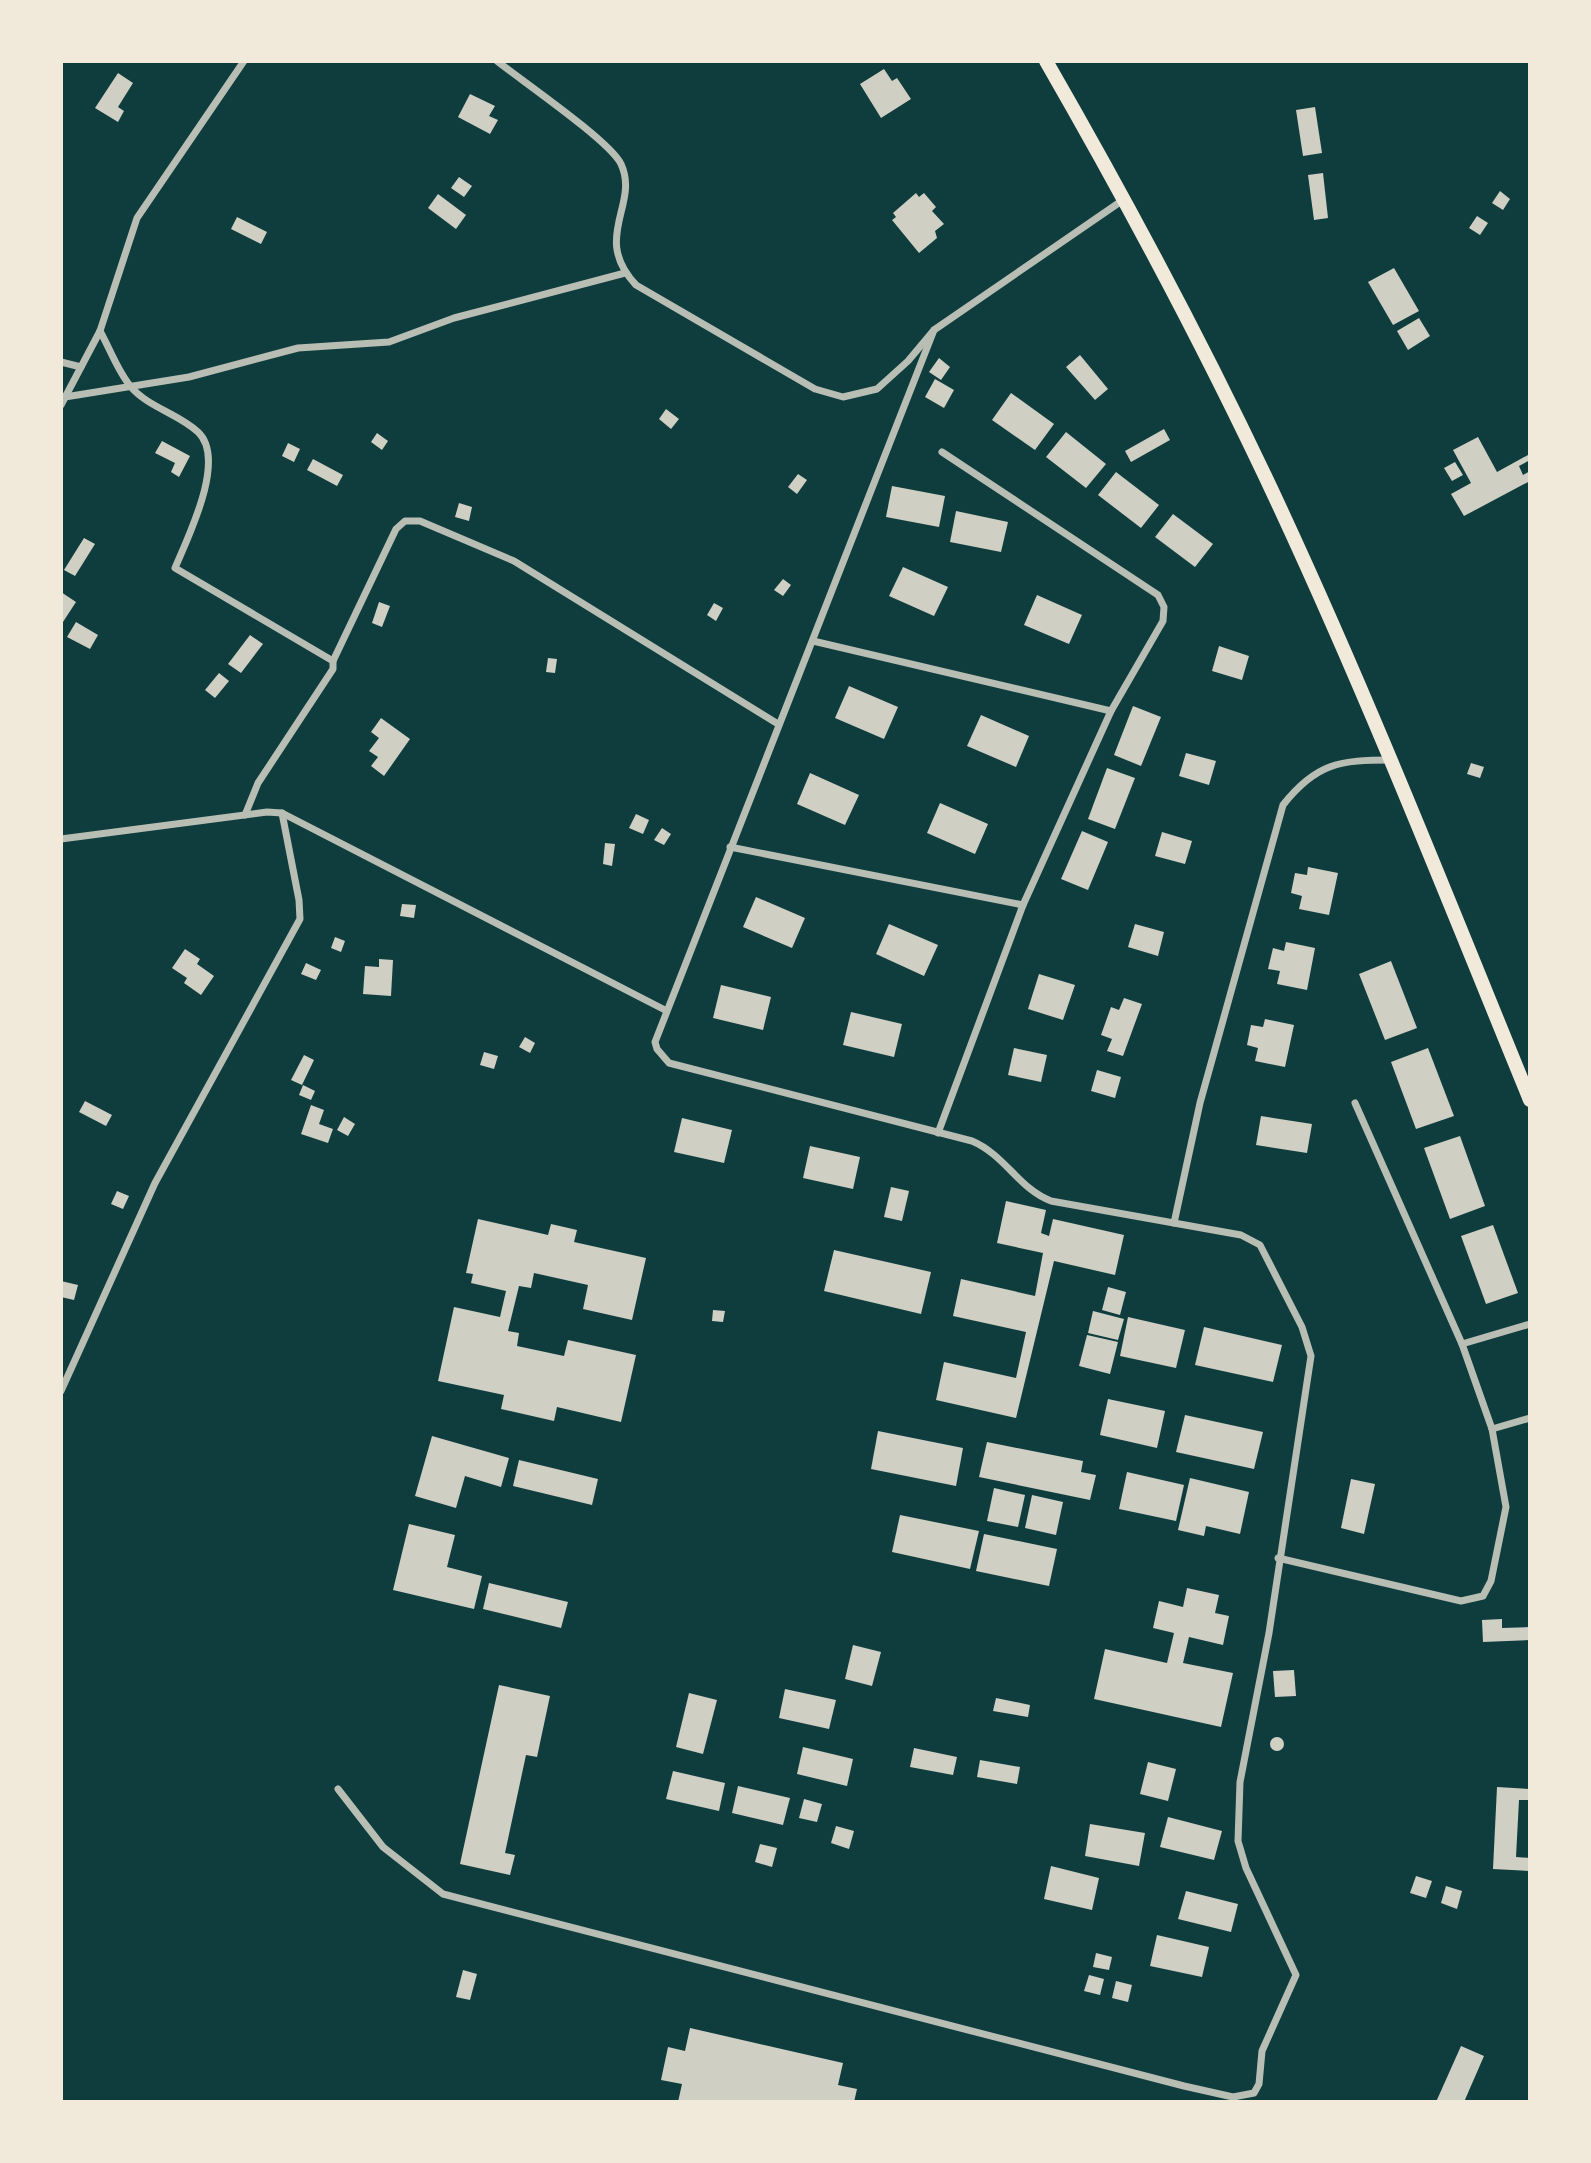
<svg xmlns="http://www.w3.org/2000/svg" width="1591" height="2163" viewBox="0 0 1591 2163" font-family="Figtree,sans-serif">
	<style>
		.building { fill: #cfcfc3 }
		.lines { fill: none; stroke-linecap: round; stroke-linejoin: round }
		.minor { stroke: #b8beb3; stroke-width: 7 }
		.primary { stroke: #f1e9da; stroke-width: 14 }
	</style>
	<rect width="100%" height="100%" fill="#0f3d3e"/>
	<!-- building -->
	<g class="building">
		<path d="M884 69 892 81 897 78 911 99 881 118 860 84Z"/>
		<path d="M118 73 133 83 118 107 124 111 118 122 95 108Z"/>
		<path d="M470 94 495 106 489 116 498 120 490 134 458 117Z"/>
		<path d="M1315 107 1322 153 1303 156 1296 110Z"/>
		<path d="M1323 173 1328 218 1314 220 1308 175Z"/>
		<path d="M459 177 472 186 464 197 451 188Z"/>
		<path d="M1500 191 1510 199 1503 210 1492 203Z"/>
		<path d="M916 193 919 197 924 193 936 207 932 211 944 224 935 231 937 238 919 253 892 220 896 217 893 213Z"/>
		<path d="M438 194 466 215 456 229 428 208Z"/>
		<path d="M1477 216 1488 223 1480 235 1469 228Z"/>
		<path d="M237 217 267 232 261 244 231 229Z"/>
		<path d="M1394 268 1419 311 1393 325 1368 282Z"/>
		<path d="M1419 318 1430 336 1408 350 1397 331Z"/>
		<path d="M1080 355 1108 389 1095 400 1066 367Z"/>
		<path d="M939 358 950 367 941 380 929 372Z"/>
		<path d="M935 379 954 390 944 408 925 397Z"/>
		<path d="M1011 393 1054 424 1035 450 992 420Z"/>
		<path d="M666 409 679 419 671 429 659 419Z"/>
		<path d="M1164 429 1170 440 1131 462 1125 451Z"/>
		<path d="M1066 432 1106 464 1086 488 1046 457Z"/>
		<path d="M377 433 388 441 382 450 371 442Z"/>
		<path d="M1478 437 1497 472 1528 455 1530 460 1519 466 1523 475 1530 471V481L1464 516 1451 494 1471 483 1453 450Z"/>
		<path d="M162 441 190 456 179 477 171 472 175 463 155 453Z"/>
		<path d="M288 443 300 449 294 462 282 456Z"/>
		<path d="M313 459 343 475 337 486 307 470Z"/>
		<path d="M1455 462 1463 475 1452 481 1444 468Z"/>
		<path d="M1116 472 1159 505 1141 528 1098 495Z"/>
		<path d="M798 474 807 480 797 494 788 487Z"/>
		<path d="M892 486 945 496 939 527 886 517Z"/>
		<path d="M459 503 472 507 469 521 455 517Z"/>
		<path d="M956 511 1008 522 1001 552 950 542Z"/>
		<path d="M1173 514 1213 544 1195 567 1155 537Z"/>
		<path d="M84 538 95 544 75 576 64 570Z"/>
		<path d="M903 567 948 587 934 616 889 596Z"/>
		<path d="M783 579 791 585 783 596 774 590Z"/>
		<path d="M61 592 76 602 61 625Z"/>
		<path d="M1037 595 1082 615 1069 644 1024 625Z"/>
		<path d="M379 602 390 606 382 627 372 623Z"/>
		<path d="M714 603 723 608 716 621 707 615Z"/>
		<path d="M76 622 98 635 90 649 67 637Z"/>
		<path d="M250 635 263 644 241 673 228 664Z"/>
		<path d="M1219 646 1249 656 1242 680 1212 671Z"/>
		<path d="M548 658 557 659 555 673 546 672Z"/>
		<path d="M219 673 229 681 215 698 205 690Z"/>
		<path d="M849 686 898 707 884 739 835 718Z"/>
		<path d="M1133 706 1161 717 1141 766 1114 755Z"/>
		<path d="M981 715 1029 736 1016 767 967 746Z"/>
		<path d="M381 718 410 739 384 776 371 766 378 757 369 751 379 738 371 732Z"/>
		<path d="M1186 753 1216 761 1209 785 1179 776Z"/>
		<path d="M1471 763 1484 767 1480 778 1467 774Z"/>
		<path d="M1107 768 1135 778 1115 829 1088 819Z"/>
		<path d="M810 773 859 795 845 825 797 804Z"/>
		<path d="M940 803 988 824 975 854 927 833Z"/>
		<path d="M636 814 649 820 643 834 629 828Z"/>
		<path d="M662 828 671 834 664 845 654 840Z"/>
		<path d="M1082 831 1108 842 1088 890 1061 879Z"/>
		<path d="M1162 832 1192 841 1185 864 1155 856Z"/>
		<path d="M605 843 615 844 612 866 603 864Z"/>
		<path d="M1308 867 1338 873 1329 915 1299 909 1302 896 1291 893 1295 873 1307 875Z"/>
		<path d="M756 897 805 918 792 948 743 927Z"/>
		<path d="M402 904 416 905 414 918 400 916Z"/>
		<path d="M889 924 938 945 924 976 876 954Z"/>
		<path d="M1135 924 1164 932 1158 956 1128 947Z"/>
		<path d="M335 937 345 941 341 952 331 948Z"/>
		<path d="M1286 942 1315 948 1307 990 1277 984 1280 971 1268 969 1273 948 1284 951Z"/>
		<path d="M185 949 200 959 197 964 214 976 201 995 184 983 187 978 172 968Z"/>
		<path d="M379 959 393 960 391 996 363 994 365 966 379 967Z"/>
		<path d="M1391 961 1417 1028 1385 1040 1359 974Z"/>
		<path d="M306 963 321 970 316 980 301 974Z"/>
		<path d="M1039 974 1075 985 1063 1020 1028 1009Z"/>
		<path d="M721 985 771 997 763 1030 713 1018Z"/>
		<path d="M1124 998 1142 1004 1123 1056 1107 1051 1112 1039 1101 1035 1111 1007 1119 1010Z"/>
		<path d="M851 1012 902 1024 894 1057 843 1045Z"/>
		<path d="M1265 1019 1294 1025 1285 1067 1255 1061 1258 1048 1247 1045 1251 1025 1263 1027Z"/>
		<path d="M525 1037 535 1043 530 1053 519 1047Z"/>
		<path d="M1014 1048 1047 1055 1041 1082 1008 1075Z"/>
		<path d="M1428 1048 1454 1116 1416 1129 1391 1062Z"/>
		<path d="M484 1052 498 1056 494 1069 480 1065Z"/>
		<path d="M304 1055 314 1060 302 1085 291 1080Z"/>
		<path d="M1097 1070 1121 1077 1115 1098 1091 1091Z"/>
		<path d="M303 1085 315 1091 311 1100 299 1095Z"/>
		<path d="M85 1101 112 1115 106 1126 79 1112Z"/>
		<path d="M311 1105 324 1110 319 1124 333 1129 328 1143 301 1134Z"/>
		<path d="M1261 1116 1312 1124 1307 1153 1256 1145Z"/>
		<path d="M344 1117 355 1124 348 1136 337 1130Z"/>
		<path d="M682 1118 732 1130 724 1163 674 1152Z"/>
		<path d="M1460 1136 1485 1206 1450 1219 1424 1148Z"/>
		<path d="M810 1146 860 1157 853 1189 803 1178Z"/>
		<path d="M891 1187 909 1191 902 1221 884 1217Z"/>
		<path d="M117 1191 129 1196 123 1209 111 1204Z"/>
		<path d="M1006 1201 1046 1210 1041 1233 1049 1236 1053 1219 1124 1235 1115 1275 1054 1261 1016 1418 936 1400 944 1362 1016 1378 1026 1332 953 1316 961 1279 1035 1296 1043 1253 997 1243Z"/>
		<path d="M478 1219 548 1235 551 1224 577 1230 574 1242 646 1258 632 1320 583 1309 588 1285 534 1273 531 1288 519 1286 508 1331 519 1333 517 1346 564 1356 568 1340 636 1355 621 1422 557 1407 554 1421 501 1409 504 1395 438 1381 454 1307 500 1317 506 1291 471 1283 473 1274 466 1273Z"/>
		<path d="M1493 1225 1518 1293 1486 1304 1461 1236Z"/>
		<path d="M834 1250 931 1272 921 1314 824 1291Z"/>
		<path d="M61 1281 78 1285 74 1300 61 1297Z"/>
		<path d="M1108 1287 1126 1292 1120 1315 1102 1310Z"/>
		<path d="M713 1310 725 1311 723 1322 712 1321Z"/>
		<path d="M1093 1311 1124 1319 1118 1340 1088 1333Z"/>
		<path d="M1128 1317 1185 1330 1176 1368 1120 1356Z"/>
		<path d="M1204 1327 1282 1345 1273 1382 1195 1365Z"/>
		<path d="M1087 1335 1118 1342 1110 1374 1079 1366Z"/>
		<path d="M1108 1399 1165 1411 1157 1448 1100 1435Z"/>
		<path d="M1185 1415 1263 1432 1254 1469 1176 1452Z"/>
		<path d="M878 1431 963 1448 956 1486 871 1469Z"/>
		<path d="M432 1436 509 1458 501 1487 465 1476 456 1508 415 1496Z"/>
		<path d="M987 1442 1083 1461 1081 1472 1096 1475 1090 1500 979 1477Z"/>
		<path d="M519 1460 598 1479 592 1505 513 1486Z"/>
		<path d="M1127 1472 1184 1485 1176 1521 1119 1509Z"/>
		<path d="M1190 1478 1249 1492 1240 1534 1206 1526 1204 1536 1178 1530Z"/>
		<path d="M1351 1479 1375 1484 1364 1534 1341 1528Z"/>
		<path d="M994 1488 1025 1495 1018 1527 987 1521Z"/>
		<path d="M1032 1495 1063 1502 1056 1535 1025 1528Z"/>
		<path d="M900 1515 979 1531 970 1569 892 1552Z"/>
		<path d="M409 1524 455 1535 447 1567 482 1576 474 1609 393 1590Z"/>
		<path d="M984 1534 1057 1549 1049 1586 976 1571Z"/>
		<path d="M489 1583 568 1602 561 1628 483 1609Z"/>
		<path d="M1187 1588 1219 1595 1215 1613 1229 1616 1223 1645 1189 1637 1183 1663 1233 1673 1221 1727 1094 1699 1105 1649 1167 1663 1174 1633 1153 1628 1159 1601 1183 1607Z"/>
		<path d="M1502 1619V1628L1530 1627V1640L1483 1642 1482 1620Z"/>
		<path d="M853 1645 881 1652 872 1686 845 1679Z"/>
		<path d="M1294 1670 1296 1696 1275 1697 1273 1671Z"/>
		<path d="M499 1685 550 1696 537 1757 526 1755 505 1853 515 1855 510 1875 460 1864Z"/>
		<path d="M785 1689 836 1700 829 1729 779 1718Z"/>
		<path d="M689 1693 717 1700 703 1754 676 1747Z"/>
		<path d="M996 1698 1030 1705 1028 1717 993 1711Z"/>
		<circle cx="1277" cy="1744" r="7"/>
		<path d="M803 1747 853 1759 847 1786 797 1774Z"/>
		<path d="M914 1748 957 1757 953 1775 910 1767Z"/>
		<path d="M980 1760 1020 1767 1017 1784 977 1777Z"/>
		<path d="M1148 1762 1176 1769 1168 1801 1140 1794Z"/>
		<path d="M673 1771 725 1783 719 1811 666 1799Z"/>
		<path d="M738 1786 790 1798 783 1825 732 1813Z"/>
		<path d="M1497 1787 1530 1789V1800H1519L1516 1857 1530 1858V1871L1493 1869Z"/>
		<path d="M804 1799 822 1804 817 1822 799 1818Z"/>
		<path d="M1168 1817 1222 1831 1214 1860 1160 1847Z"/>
		<path d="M1090 1824 1145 1833 1139 1866 1085 1856Z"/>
		<path d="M836 1826 854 1831 849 1849 831 1843Z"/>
		<path d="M760 1844 777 1848 772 1867 755 1862Z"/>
		<path d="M1051 1866 1099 1878 1092 1910 1044 1899Z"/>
		<path d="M1416 1876 1432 1881 1426 1898 1410 1893Z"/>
		<path d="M1446 1886 1462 1891 1457 1909 1441 1903Z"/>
		<path d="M1186 1891 1238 1904 1231 1932 1178 1919Z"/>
		<path d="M1157 1935 1209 1947 1202 1977 1150 1966Z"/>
		<path d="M1096 1953 1112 1957 1109 1970 1093 1967Z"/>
		<path d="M463 1970 477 1974 470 2000 456 1997Z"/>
		<path d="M1089 1975 1104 1979 1100 1995 1084 1991Z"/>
		<path d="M1116 1981 1132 1985 1128 2002 1112 1998Z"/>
		<path d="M690 2028 843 2063 838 2085 857 2089 854 2102H678L682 2084 661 2080 668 2047 685 2051Z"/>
		<path d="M1461 2046 1484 2056 1464 2102H1436Z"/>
	</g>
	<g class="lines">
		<!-- minor -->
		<g class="minor">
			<path d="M497 61C522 81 610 141 621 164 640 205 591 237 636 285L815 389 843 397 877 389 908 361 934 330 1123 200"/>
			<path d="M100 331C110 349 118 372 131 387 148 407 179 414 198 432 227 459 188 537 175 568L333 661V669L258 783 245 815"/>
			<path d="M61 362 81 367"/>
			<path d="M65 397 189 377 298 348 389 342 454 318 625 273"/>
			<path d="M61 405 100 331 137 218 244 61"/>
			<path d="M813 641 1111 711"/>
			<path d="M333 661 396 529 405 521H420L514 561 778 724"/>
			<path d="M61 839 267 812 282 813 665 1010"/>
			<path d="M730 847 1023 905"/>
			<path d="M938 1133 1023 905 1111 711 1163 621 1164 607 1158 595 942 452"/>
			<path d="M1174 1223 1200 1103 1283 805C1316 763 1340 760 1391 760"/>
			<path d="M1462 1344 1530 1324"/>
			<path d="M61 1391 155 1183 300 919 299 900 282 813"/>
			<path d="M1492 1429 1530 1418"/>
			<path d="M1278 1558 1461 1601 1483 1596 1491 1581 1506 1507 1492 1429 1462 1344 1355 1103"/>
			<path d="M338 1789 383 1847 443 1894 1184 2086 1233 2097 1254 2093 1259 2084 1262 2051 1296 1975 1246 1868 1238 1841 1240 1782 1269 1633 1311 1356 1302 1327 1260 1245 1241 1235 1051 1201C1019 1189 1005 1155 972 1141L669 1063 657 1049 655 1042 934 330"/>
		</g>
		<!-- primary -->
		<path class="primary" d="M1046 61C1130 207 1210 357 1281 510 1371 704 1449 902 1530 1100"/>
	</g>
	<!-- border -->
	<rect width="1591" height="2163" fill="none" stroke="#f1e9da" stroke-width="126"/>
</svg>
